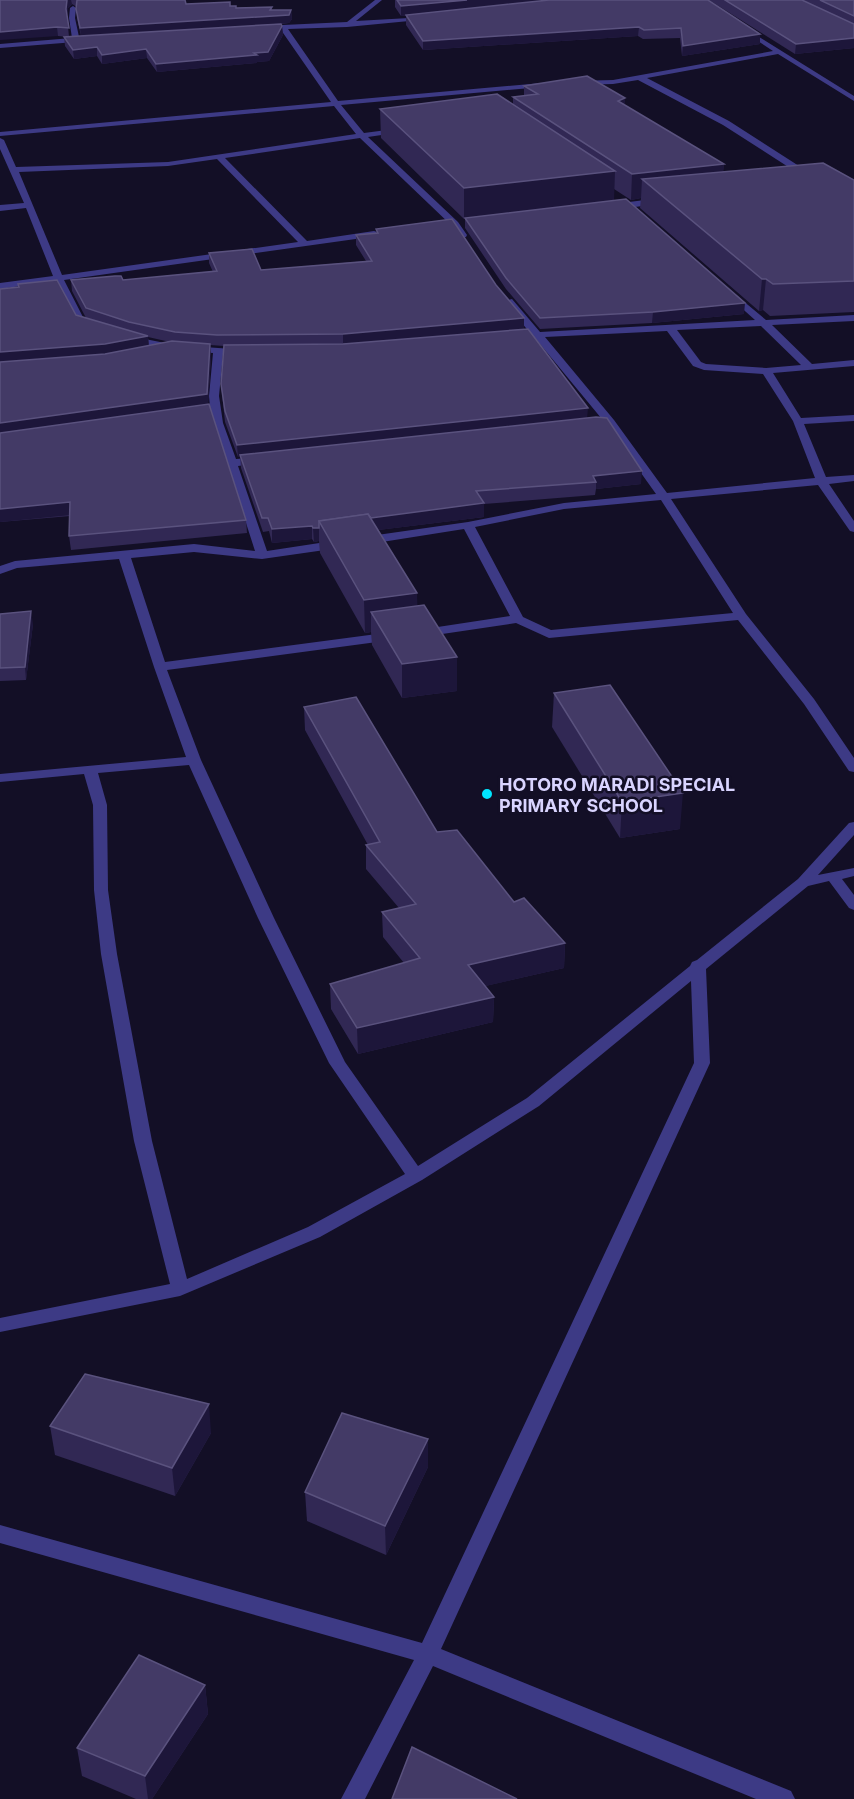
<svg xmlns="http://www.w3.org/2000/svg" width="854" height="1799" viewBox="0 0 854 1799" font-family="Inter,sans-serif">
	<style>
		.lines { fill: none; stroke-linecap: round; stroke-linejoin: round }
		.street { fill: #3d3a85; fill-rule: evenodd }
		.wall { fill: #312854; fill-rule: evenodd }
		.shaded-wall { fill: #1d163a }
		.building { fill: #433a66; stroke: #5a527e; stroke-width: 1.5 }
		.poi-dot { fill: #00e5ff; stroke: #130f26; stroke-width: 2 }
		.labels { text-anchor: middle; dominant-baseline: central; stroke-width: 5; stroke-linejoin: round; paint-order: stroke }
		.poi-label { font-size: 18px; font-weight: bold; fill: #d9d4ff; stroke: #130f26; text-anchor: start }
	</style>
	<rect width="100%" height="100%" fill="#130f26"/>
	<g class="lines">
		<!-- street -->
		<g class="street">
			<path d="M375 0H382L356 21 427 17 430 19 347 27 288 29 338 101 553 82 557 84 553 86 341 105 364 133 402 128V132L368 137 458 222 467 235 466 237H460L452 226 360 138 225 158 307 241 374 231 377 232V236L64 280 85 321 97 329 92 332 78 325 55 281 0 289V283L53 276 26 208 0 211V205L24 203 0 149V138L4 140 16 167 168 162 356 134 334 106 0 136V132L331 102 281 30 273 28 283 25 347 22ZM217 159 298 242 62 275 19 172 168 166Z"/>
			<path d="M73 6 76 8 75 18 79 37H88V41L0 48V44L72 38 69 18 70 8Z"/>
			<path d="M743 27 854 96V101L778 54 647 78 729 121 813 175V179H807L723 125 638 80 613 84 577 85 573 83 577 81 613 80 773 51 741 30Z"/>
			<path d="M661 198 664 199V203L613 210 609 207 613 204Z"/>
			<path d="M730 290 766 320 854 315V321L772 325 812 364 854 360V366L773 373 801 418 854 415V421L804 424 826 477 854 475V481L829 484 854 521V532L850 531 818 485 671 499 746 614 814 699 854 758V772L849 771 804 704 738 620 549 638 516 623 422 637 416 633 418 630 510 616 464 529 363 545 357 541 363 537 468 522 564 503 656 494 606 424 535 338 530 337V333L504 301 512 299 540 332 755 320 727 295V291ZM761 326 801 365 766 368 706 364 701 362 677 330ZM667 331 693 366 704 370 763 374 793 421 815 478 667 493 614 420 545 337ZM661 500 733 613 551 630 523 617 475 527 564 509Z"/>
			<path d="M130 336 175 345 247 350V354H223L219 396 223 423 236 459 261 457 266 460 261 463 238 466 267 551 339 540 345 544 339 548 262 559 194 552 131 558 165 662 392 632 398 636 392 640 167 670 201 760 274 918 345 1062 418 1166 527 1098 690 966 692 962 697 960 798 879 849 823 854 822V835L818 875 854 868V876L842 879 854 895V910L849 908 829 881 808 886 706 969 710 1063 441 1649 791 1791 795 1799H756L433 1666 365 1799H341L414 1660 0 1543V1525L422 1643 694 1063 691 981 539 1106 422 1180 320 1237 180 1296 0 1332V1318L170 1284 134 1141 101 954 94 890 93 805 84 774 0 782V774L186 757 154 667 119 559 17 568 0 574V566L15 561 194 544 255 551 211 414 190 416 185 413 190 410 210 407 209 396 213 353 175 351 127 341 125 339ZM189 765 258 918 329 1063 405 1174 308 1227 187 1279 152 1141 117 954 108 890 107 805 98 773Z"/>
		</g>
	</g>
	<!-- wall -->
	<g class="wall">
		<path d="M0 0H185L186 4 230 6 236 8 272 7V10H291L292 19 289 23 281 24 282 26 283 35 269 61 257 62V63L157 72 147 58 102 64 97 56 74 59 65 46 64 37 81 36 77 18V7L72 4 68 8 67 16 69 37 58 36Z"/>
		<path d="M395 0H708L760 34V44L682 56 680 38 643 39 638 36 423 50 406 25V15L421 14 401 16 395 7Z"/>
		<path d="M709 0H854V48L795 54Z"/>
		<path d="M524 86 625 98 624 105 724 164 723 171 854 180V312L770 316 763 310 759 311 640 208 641 198 631 200 614 189V201L744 314 652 323 540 329 506 289 465 228V219H464L381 138 380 109 513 104V97L524 96Z"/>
		<path d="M376 229 496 285 524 318V329L587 418 641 484 596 489 595 495 484 504V517L378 530 417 593V606L457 657V691L402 698 372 645 371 632 365 633 320 553 319 541 314 542 312 539 272 543 269 531 263 532 241 468 240 456 238 457 225 422 221 384 224 346 210 345 211 356 208 404 246 520 247 533 71 550 69 536 70 516 0 522V289L86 318 72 291 71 280H123L213 272 209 263V253L261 270 366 261 356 245V235L376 233ZM148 337 170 342 149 346Z"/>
		<path d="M0 614 33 624 26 680 0 681Z"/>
		<path d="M554 693 680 829 620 838 552 727Z"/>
		<path d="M304 707 437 832 514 902 565 943 564 968 485 986 494 997 493 1022 358 1054 331 1009 330 984 404 963 383 937 382 912 399 908 366 869V845H368L305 730Z"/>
		<path d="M50 1426 211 1433 175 1496 55 1455Z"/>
		<path d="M428 1439V1467L386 1555 307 1521 305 1492Z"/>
		<path d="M205 1685 208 1714 152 1799H136L82 1776 77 1748Z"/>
	</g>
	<!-- shaded-wall -->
	<g class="shaded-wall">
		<path d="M67 0H71L72 4 68 8 67 18 66 9Z"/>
		<path d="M467 0H568L401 16V6Z"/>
		<path d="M272 7V16L291 10 292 19 289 23 81 37 80 28 270 10Z"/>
		<path d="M282 26 283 35 269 61 257 62V63L157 72 156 64 254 53Z"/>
		<path d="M57 27 58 36 0 40V32Z"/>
		<path d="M639 27 638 36 423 50V41Z"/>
		<path d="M760 34V44L682 56 683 46Z"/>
		<path d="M854 38V48L795 54 796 44Z"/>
		<path d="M97 47V56L74 59 73 50Z"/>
		<path d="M146 49 147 58 102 64V55Z"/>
		<path d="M625 98 624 122 618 101Z"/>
		<path d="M724 164 722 189 642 179 641 198 631 200 632 174Z"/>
		<path d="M615 171 614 201 464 219V188Z"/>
		<path d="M762 279H766L763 310 759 311Z"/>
		<path d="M745 303 744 314 652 323 653 312Z"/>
		<path d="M524 318V329L343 345V334Z"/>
		<path d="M148 336 149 348 106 356 0 365V352Z"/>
		<path d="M210 344 211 356 208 406 0 436V423Z"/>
		<path d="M588 408 587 419 238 457 237 445Z"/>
		<path d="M642 471 641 484 596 489V482L593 476Z"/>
		<path d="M70 502 71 515 0 522V509Z"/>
		<path d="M484 503V517L362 532 361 519Z"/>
		<path d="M312 526V539L272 543V529Z"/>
		<path d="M313 528H319V541L314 542Z"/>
		<path d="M417 593 418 626 371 612V632L365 633 364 600Z"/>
		<path d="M31 611 33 624 26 680 25 667Z"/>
		<path d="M457 657V691L402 698V664Z"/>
		<path d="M683 793 680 829 620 838 622 802Z"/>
		<path d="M565 943 564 968 468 990V965Z"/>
		<path d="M494 997 493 1022 358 1054 357 1028Z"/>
		<path d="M209 1404 211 1433 175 1496 172 1468Z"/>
		<path d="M428 1439V1467L386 1555 385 1526Z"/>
		<path d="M205 1685 208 1714 152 1799H148L145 1776Z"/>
	</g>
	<!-- building -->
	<g class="building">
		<path d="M0 0H67L66 9 69 28 57 27 0 32Z"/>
		<path d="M77 0H185L186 4 230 2V6H236V8L272 7 270 10H291L289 15 80 28 76 9Z"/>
		<path d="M397 0H467L401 6Z"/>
		<path d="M549 0H708L760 34 683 46 681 28 644 30 639 27 423 41 406 15Z"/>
		<path d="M725 0H802L854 24V38L796 44Z"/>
		<path d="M820 0H854V16Z"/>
		<path d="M281 24 282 26 268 52 254 53 257 55 156 64 146 49 102 55 97 47 73 50 64 37Z"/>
		<path d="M587 76 625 98 618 101 724 164 632 174 513 97 538 94 524 86Z"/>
		<path d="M497 94 615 171 464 188 380 109Z"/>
		<path d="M823 163 854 180V281L773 284 766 279H762L642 179Z"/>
		<path d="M626 199 745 303 653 312 540 318 506 278 465 218Z"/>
		<path d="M452 219 496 285 524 318 343 334 217 335 175 332 129 322 86 308 71 280 115 276H121L123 280 217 271 209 253 252 249 261 270 372 261 356 235 378 233 376 229Z"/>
		<path d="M57 280 76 315 148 336 105 344 0 352V289L19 287 18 284Z"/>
		<path d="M528 329 588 408 237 445 225 411 221 384 224 345 343 344Z"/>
		<path d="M172 341 210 344 207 394 0 423V362L105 354Z"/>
		<path d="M209 404 246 520 69 536 70 502 0 509V433Z"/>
		<path d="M596 417 607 418 642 471 593 476 596 482 476 491 484 503 371 518 368 514 319 521V528H313L312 526 272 529 268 518H262L240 455Z"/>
		<path d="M368 514 417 593 364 600 319 521Z"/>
		<path d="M424 605 457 657 402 664 371 612Z"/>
		<path d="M31 611 25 667 0 668V614Z"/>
		<path d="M610 685 683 793 622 802 554 693Z"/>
		<path d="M356 697 437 832 457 830 514 902 524 898 565 943 468 965 494 997 357 1028 330 984 420 958 382 912 416 904 366 845 380 842 304 707Z"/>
		<path d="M85 1374 209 1404 172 1468 50 1426Z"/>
		<path d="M342 1413 428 1439 385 1526 305 1492Z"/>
		<path d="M139 1655 205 1685 145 1776 77 1748Z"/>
		<path d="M412 1747 517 1799H392Z"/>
	</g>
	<!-- markers -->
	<circle class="poi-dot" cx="487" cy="794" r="6"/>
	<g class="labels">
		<!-- poi labels -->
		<g class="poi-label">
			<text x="499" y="784">HOTORO MARADI SPECIAL<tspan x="499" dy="21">PRIMARY SCHOOL</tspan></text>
		</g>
	</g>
</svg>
